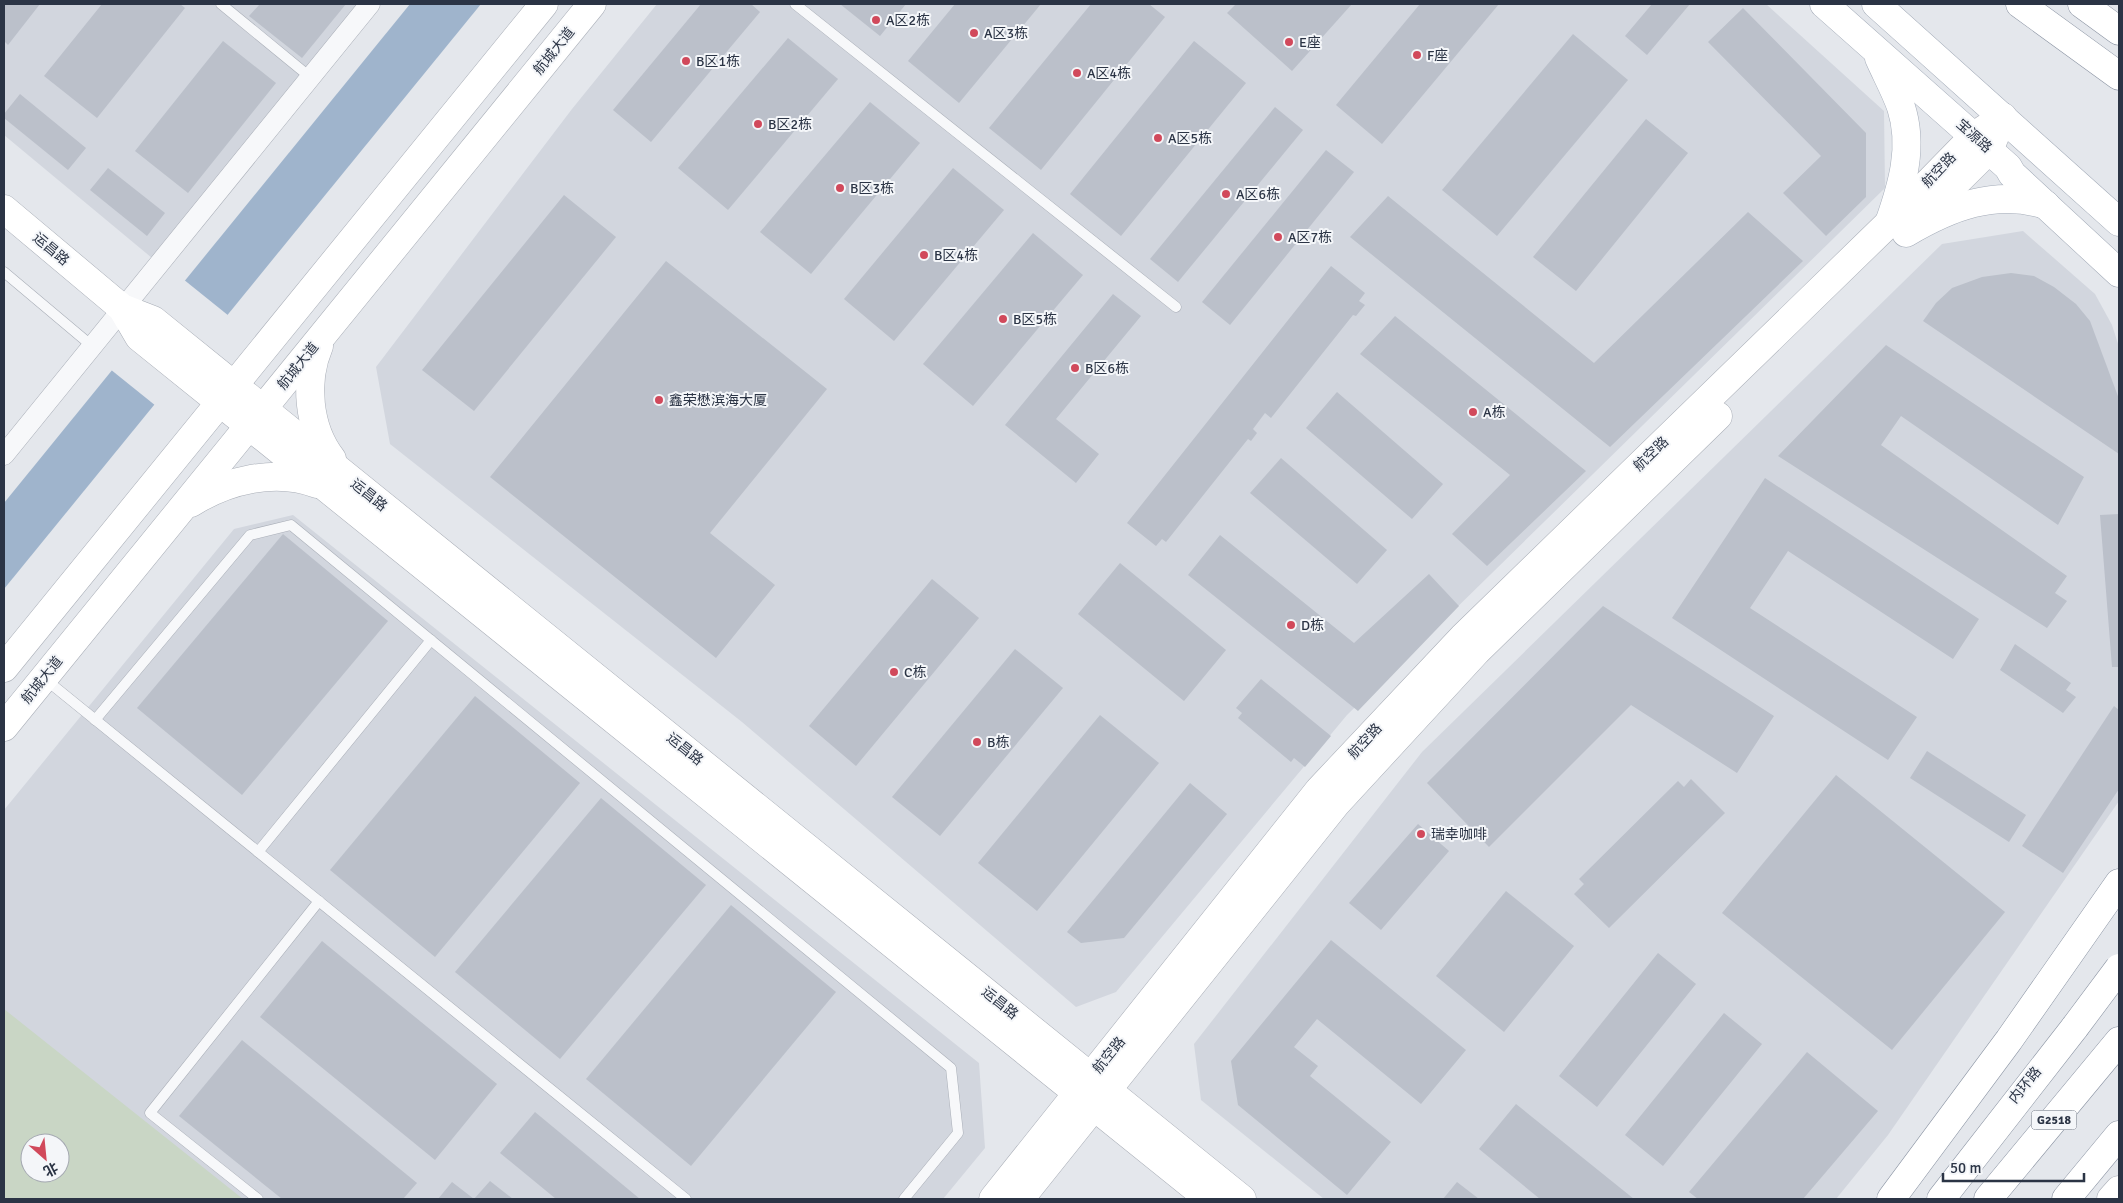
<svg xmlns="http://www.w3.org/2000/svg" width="2123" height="1203" viewBox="0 0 2123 1203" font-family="Signika,'Noto Sans SC',sans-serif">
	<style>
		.built { fill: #d2d6de; fill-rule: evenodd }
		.green { fill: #c9d6c5; fill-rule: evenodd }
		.water { fill: #9fb4cc }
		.pier { fill: #e4e7ec }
		.building { fill: #bbc0ca }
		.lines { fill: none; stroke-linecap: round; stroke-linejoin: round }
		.lane-casing { stroke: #a9aeb7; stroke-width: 11 }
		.street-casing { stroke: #a9aeb7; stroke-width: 21 }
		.secondary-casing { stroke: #a9aeb7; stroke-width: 29 }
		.primary-casing { stroke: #a3abb8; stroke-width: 29 }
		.highway-casing { stroke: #8b94a3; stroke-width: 29 }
		.lane { stroke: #f7f8fa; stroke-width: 10 }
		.street { stroke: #f7f8fa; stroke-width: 20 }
		.secondary { stroke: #fff; stroke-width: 28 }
		.primary { stroke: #fff; stroke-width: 28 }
		.highway { stroke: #fff; stroke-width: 28 }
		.highway-bridge-casing { stroke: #8b94a3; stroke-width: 29; stroke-linecap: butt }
		.highway-bridge { stroke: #fff; stroke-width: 28 }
		.poi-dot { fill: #d1495b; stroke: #f4f6f9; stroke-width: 2 }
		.labels { text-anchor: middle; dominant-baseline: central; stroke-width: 4; stroke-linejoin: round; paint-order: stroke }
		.shield { fill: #f4f6f9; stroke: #676e7b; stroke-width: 1 }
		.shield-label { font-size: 12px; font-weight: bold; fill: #2b3445 }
		.poi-label { font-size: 14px; fill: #2b3445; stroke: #f4f6f9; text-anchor: start }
		.street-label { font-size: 14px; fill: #2b3445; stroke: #f4f6f9 }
	</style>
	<rect width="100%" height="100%" fill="#e4e7ec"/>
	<!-- built -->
	<g class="built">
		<path d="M4 4H370L158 263 4 135Z"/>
		<path d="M657 4H1766L1884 111 1885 188 1347 715 1116 992 1076 1007 742 722 390 444 376 367 572 109Z"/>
		<path d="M2023 231 2095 294 2112 325 2119 347V801L1888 1135 1836 1199H1324L1201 1100 1194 1044 1422 752 1942 244Z"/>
		<path d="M293 515 979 1063 985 1148 943 1199H4V810L234 529ZM30 1143H60V1173H30Z"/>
	</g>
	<!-- green -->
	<path class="green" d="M4 1009 243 1199H4ZM30 1143H60V1173H30Z"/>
	<!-- water -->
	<path class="water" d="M410 4H481L4 589V503Z"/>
	<!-- pier -->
	<path class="pier" d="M183 279 229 316 156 406 110 369Z"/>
	<!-- building -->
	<g class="building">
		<path d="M4 4H40L8 45 4 41Z"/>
		<path d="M102 4H180L185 8 97 118 44 76Z"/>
		<path d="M260 4H346L302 58 249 16Z"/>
		<path d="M701 4H751L760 12 651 142 613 110Z"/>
		<path d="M840 4H906L880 36Z"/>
		<path d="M955 4H1041L959 103 908 61Z"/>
		<path d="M1091 4H1149L1165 17 1041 170 989 128Z"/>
		<path d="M1236 4H1352L1292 71 1227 13Z"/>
		<path d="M1420 4H1499L1382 144 1336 105Z"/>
		<path d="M1652 4H1690L1647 55 1625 36Z"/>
		<path d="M1743 8 1866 133V197L1826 236 1783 193 1821 156 1708 42Z"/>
		<path d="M1573 34 1628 80 1497 236 1442 190Z"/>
		<path d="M788 38 838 79 728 210 678 168Z"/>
		<path d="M223 41 276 83 188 193 135 151Z"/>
		<path d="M1194 41 1246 83 1121 236 1070 194Z"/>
		<path d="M20 94 86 148 68 170 4 118V114Z"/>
		<path d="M870 102 920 143 811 274 760 232Z"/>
		<path d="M1275 107 1303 130 1178 282 1150 259Z"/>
		<path d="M1646 119 1688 153 1576 291 1533 257Z"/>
		<path d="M1326 150 1354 172 1230 325 1202 302Z"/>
		<path d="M108 168 165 213 147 236 90 190Z"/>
		<path d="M953 168 1004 210 894 341 844 299Z"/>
		<path d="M564 195 616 237 474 411 422 370Z"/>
		<path d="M1388 196 1594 363 1748 212 1803 261 1610 447 1350 237Z"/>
		<path d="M1033 233 1083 275 973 406 923 364Z"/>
		<path d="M666 261 827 389 710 533 775 585 716 658 490 477Z"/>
		<path d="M1331 266 1365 293 1359 301 1365 305 1356 316 1353 315 1271 418 1265 413 1253 429 1257 433 1251 441 1248 439 1166 542 1162 539 1156 546 1127 523Z"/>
		<path d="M2011 273 2034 276 2054 287 2076 304 2090 321 2119 399V454L1923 321 1936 303 1952 288 1982 277Z"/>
		<path d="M1113 294 1141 316 1056 419 1099 454 1076 483 1005 425Z"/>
		<path d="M1395 316 1586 471 1487 566 1452 534 1510 475 1360 354Z"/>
		<path d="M1886 345 2084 477 2058 525 1901 416 1881 445 2067 576 2055 593 2067 601 2047 628 1778 456Z"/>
		<path d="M1337 392 1443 484 1412 519 1306 428Z"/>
		<path d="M1281 458 1387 550 1357 584 1250 493Z"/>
		<path d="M1765 478 1979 619 1953 659 1788 551 1750 608 1917 717 1888 760 1672 618Z"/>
		<path d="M2119 514V667H2112L2100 515Z"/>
		<path d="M283 534 388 621 242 795 137 708Z"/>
		<path d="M1220 535 1354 643 1429 574 1459 606 1358 711 1188 575Z"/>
		<path d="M1120 563 1226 650 1184 701 1078 614Z"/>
		<path d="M932 579 979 618 856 766 809 726Z"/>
		<path d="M1603 606 1774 716 1737 773 1631 705 1489 847 1427 783Z"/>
		<path d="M2015 644 2071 683 2066 690 2076 697 2063 713 2000 670Z"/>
		<path d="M1015 649 1063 688 940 836 892 797Z"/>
		<path d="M1261 679 1331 736 1305 767 1294 758 1291 762 1238 718 1242 713 1236 708Z"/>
		<path d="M475 696 580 783 435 957 330 870Z"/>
		<path d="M2114 706 2119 710V789L2063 873 2022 846Z"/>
		<path d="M1100 715 1159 763 1037 911 978 863Z"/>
		<path d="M1927 751 2026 815 2009 842 1910 778Z"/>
		<path d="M1836 775 2005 912 1892 1050 1722 913Z"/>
		<path d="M1691 779 1725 813 1609 928 1574 894 1584 884 1579 879 1678 781 1684 787Z"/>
		<path d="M1190 783 1227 814 1124 938 1081 943 1067 932Z"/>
		<path d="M601 798 706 885 560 1059 455 972Z"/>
		<path d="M1418 824 1449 851 1381 930 1349 903Z"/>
		<path d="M1506 891 1574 946 1504 1032 1436 976Z"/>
		<path d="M731 905 836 992 691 1166 586 1079Z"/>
		<path d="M1331 940 1466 1050 1421 1104 1317 1019 1294 1047 1318 1066 1310 1076 1391 1142 1347 1195 1238 1105 1231 1061Z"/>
		<path d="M322 941 497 1084 435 1160 260 1017Z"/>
		<path d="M1658 953 1696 984 1597 1107 1559 1076Z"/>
		<path d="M1724 1013 1762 1044 1663 1166 1625 1135Z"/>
		<path d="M242 1040 417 1183 403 1199H282L179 1116Z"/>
		<path d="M1807 1052 1878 1111 1803 1199H1698L1689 1192Z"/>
		<path d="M1516 1104 1634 1199H1540L1479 1149Z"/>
		<path d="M535 1112 640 1199H556L500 1153Z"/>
		<path d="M490 1181 513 1199H474Z"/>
		<path d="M452 1182 474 1199H438Z"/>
		<path d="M1457 1182 1479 1199H1443Z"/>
	</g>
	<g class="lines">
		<!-- lane casing -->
		<g class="lane-casing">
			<g id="lane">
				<path d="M221 4 310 77"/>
				<path d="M795 4 1176 307"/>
				<path d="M4 272 92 346"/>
				<path d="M45 679 686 1199"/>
				<path d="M95 720 250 535 291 525 951 1068 958 1133 904 1199"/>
				<path d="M258 852 431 640"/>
				<path d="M258 1199 150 1113 319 901"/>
			</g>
		</g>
		<!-- street casing -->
		<g class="street-casing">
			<path id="street" d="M4 455 370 4"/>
		</g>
		<!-- secondary casing -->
		<g class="secondary-casing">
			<g id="secondary">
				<path d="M4 209 122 308 139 337 1209 1199"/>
				<path d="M1910 228 1989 150 1998 129"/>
				<path d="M122 308 153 320 1242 1199"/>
				<path d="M319 346C304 381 308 428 332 459"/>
				<path d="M191 503C227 480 276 468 317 484"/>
				<path d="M4 668 544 4"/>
				<path d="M4 727 592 4"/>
				<path d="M993 1199 1319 790 1463 637 1889 223 1974 136 2003 117"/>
				<path d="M1020 1199 1336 804 1477 651 1718 416"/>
				<path d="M2111 1199 2119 1190"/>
			</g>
		</g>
		<!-- primary casing -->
		<g class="primary-casing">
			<g id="primary">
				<path d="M1824 4 2008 167 2012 174 2119 273"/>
				<path d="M1876 4 2119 222"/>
				<path d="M1879 58C1886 74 1895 90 1901 107 1914 147 1902 186 1889 223"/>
				<path d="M1906 233C1950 207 1995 189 2046 205"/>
			</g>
		</g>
		<!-- highway casing -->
		<g class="highway-casing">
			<g id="highway">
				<path d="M2020 4 2119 76"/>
				<path d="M2082 4 2119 31"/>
				<path d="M1891 1199 2009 1040 2119 883"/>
				<path d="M1941 1199 2075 1027"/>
				<path d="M1988 1199 2119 1041"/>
				<path d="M2066 1199 2119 1135"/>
			</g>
		</g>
		<!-- lane -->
		<use href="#lane" class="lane"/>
		<!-- street -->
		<use href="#street" class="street"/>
		<!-- secondary -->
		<use href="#secondary" class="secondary"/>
		<!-- primary -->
		<use href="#primary" class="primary"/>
		<!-- highway -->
		<use href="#highway" class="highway"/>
		<!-- highway-bridge casing -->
		<g class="highway-bridge-casing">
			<path id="highway-bridge" d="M2075 1027 2119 968"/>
		</g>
		<!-- highway-bridge -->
		<use href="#highway-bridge" class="highway-bridge"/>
	</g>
	<!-- markers -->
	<g class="poi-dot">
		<circle cx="876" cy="20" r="5"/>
		<circle cx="974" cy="33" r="5"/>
		<circle cx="1289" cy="42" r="5"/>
		<circle cx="1417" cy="55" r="5"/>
		<circle cx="686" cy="61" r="5"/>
		<circle cx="1077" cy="73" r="5"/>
		<circle cx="758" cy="124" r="5"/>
		<circle cx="1158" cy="138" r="5"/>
		<circle cx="840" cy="188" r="5"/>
		<circle cx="1226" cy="194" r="5"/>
		<circle cx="1278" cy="237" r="5"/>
		<circle cx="924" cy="255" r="5"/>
		<circle cx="1003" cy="319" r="5"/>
		<circle cx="1075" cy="368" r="5"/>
		<circle cx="659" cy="400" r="5"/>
		<circle cx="1473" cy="412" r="5"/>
		<circle cx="1291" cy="625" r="5"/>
		<circle cx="894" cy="672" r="5"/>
		<circle cx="977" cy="742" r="5"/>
		<circle cx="1421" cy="834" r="5"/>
	</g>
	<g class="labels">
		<!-- shield labels -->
		<rect class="shield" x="2031.5" y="1110.5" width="45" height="19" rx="4"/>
		<g class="shield-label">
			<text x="2054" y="1120">G2518</text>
		</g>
		<!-- poi labels -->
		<g class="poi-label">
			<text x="886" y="20">A区2栋</text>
			<text x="984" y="33">A区3栋</text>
			<text x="1299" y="42">E座</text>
			<text x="1427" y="55">F座</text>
			<text x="696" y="61">B区1栋</text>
			<text x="1087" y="73">A区4栋</text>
			<text x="768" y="124">B区2栋</text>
			<text x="1168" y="138">A区5栋</text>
			<text x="850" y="188">B区3栋</text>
			<text x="1236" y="194">A区6栋</text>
			<text x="1288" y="237">A区7栋</text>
			<text x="934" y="255">B区4栋</text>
			<text x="1013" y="319">B区5栋</text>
			<text x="1085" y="368">B区6栋</text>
			<text x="669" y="400">鑫荣懋滨海大厦</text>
			<text x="1483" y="412">A栋</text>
			<text x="1301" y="625">D栋</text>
			<text x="904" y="672">C栋</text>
			<text x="987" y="742">B栋</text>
			<text x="1431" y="834">瑞幸咖啡</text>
		</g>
		<!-- street labels -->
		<g class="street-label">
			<text transform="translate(554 51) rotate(-51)">航城大道</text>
			<text transform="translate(1974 136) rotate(42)">宝源路</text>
			<text transform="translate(1939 170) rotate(-46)">航空路</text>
			<text transform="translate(51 249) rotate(40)">运昌路</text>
			<text transform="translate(298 366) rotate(-51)">航城大道</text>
			<text transform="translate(1651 454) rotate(-44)">航空路</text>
			<text transform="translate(369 495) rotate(39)">运昌路</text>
			<text transform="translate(42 680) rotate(-51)">航城大道</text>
			<text transform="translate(1365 741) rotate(-47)">航空路</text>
			<text transform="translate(685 749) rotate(39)">运昌路</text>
			<text transform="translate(1000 1003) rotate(39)">运昌路</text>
			<text transform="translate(1109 1055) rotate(-51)">航空路</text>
			<text transform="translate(2025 1085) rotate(-51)">内环路</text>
		</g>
	</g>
	<!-- border -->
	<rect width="2123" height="1203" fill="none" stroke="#2b3445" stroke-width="10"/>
	<!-- north arrow -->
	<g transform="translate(45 1158) rotate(153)"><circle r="24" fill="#f4f6f9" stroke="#a4a8b1"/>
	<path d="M0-4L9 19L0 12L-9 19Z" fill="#d1495b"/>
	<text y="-8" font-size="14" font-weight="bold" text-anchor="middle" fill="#2b3445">北</text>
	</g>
	<!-- scale -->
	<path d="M1943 1173v8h141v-8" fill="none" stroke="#2b3445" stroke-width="2.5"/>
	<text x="1950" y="1173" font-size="15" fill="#2b3445" stroke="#f4f6f9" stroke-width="4" paint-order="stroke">50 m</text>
</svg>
